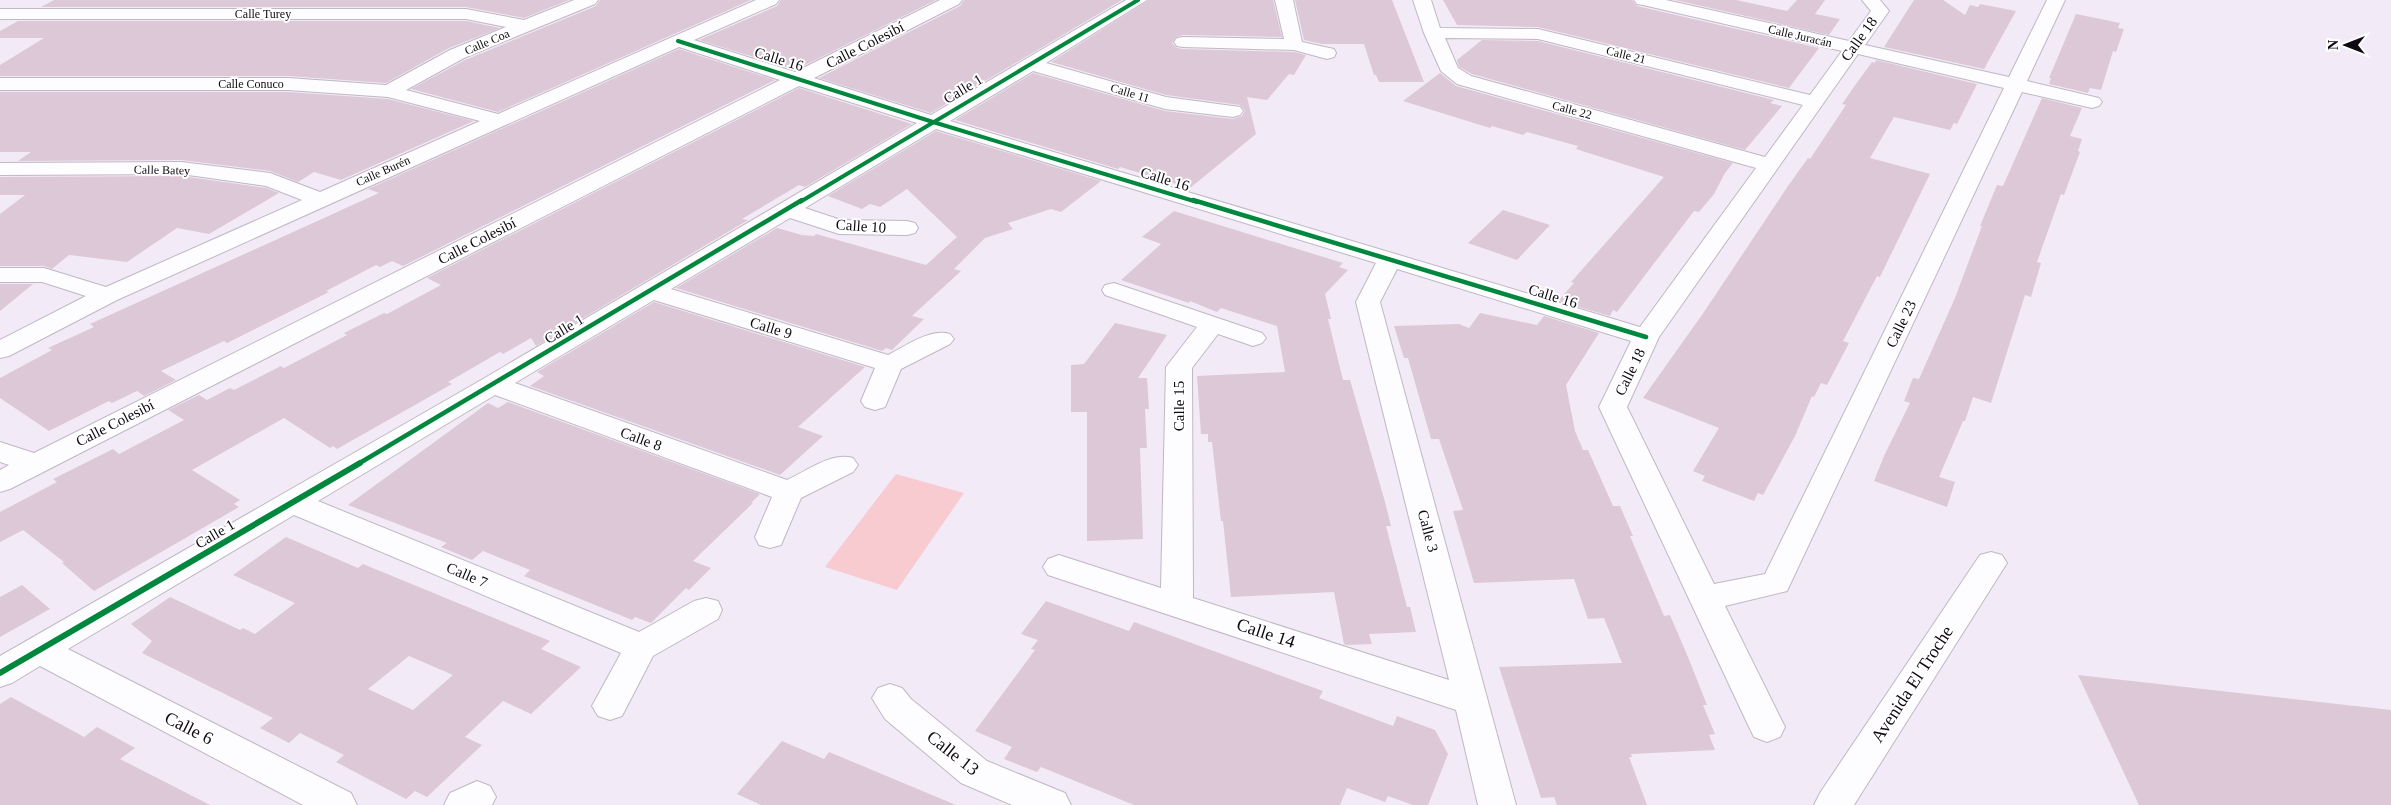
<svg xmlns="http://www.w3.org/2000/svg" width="2391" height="805" viewBox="0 0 2391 805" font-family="Georgia,serif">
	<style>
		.green { fill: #f8cbd1 }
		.building { fill: #ddc8d7; fill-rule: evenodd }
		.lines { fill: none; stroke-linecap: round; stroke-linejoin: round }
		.minor-casing { stroke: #bfb8c3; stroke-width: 2 }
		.minor { fill: #fdfcfe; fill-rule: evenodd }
		.cycleway-far2-casing { stroke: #fff; stroke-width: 6 }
		.cycleway-far1-casing { stroke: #fff; stroke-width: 8 }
		.cycleway-casing { stroke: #fff; stroke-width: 9 }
		.cycleway-far2 { stroke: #00873e; stroke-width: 4 }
		.cycleway-far1 { stroke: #00873e; stroke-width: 4.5 }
		.cycleway { stroke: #00873e; stroke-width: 6 }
		.labels { text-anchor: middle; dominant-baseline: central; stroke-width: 4; stroke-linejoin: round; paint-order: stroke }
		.far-street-label { font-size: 12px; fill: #0f0912; stroke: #fff }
		.street-label { font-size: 15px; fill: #0f0912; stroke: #fff }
		.near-street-label { font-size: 18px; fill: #0f0912; stroke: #fff }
	</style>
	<rect width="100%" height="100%" fill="#f3eaf7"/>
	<!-- green -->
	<path class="green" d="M896 474 964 493 897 590 825 567Z"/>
	<!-- building -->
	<g class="building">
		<path d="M54 0H569L524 18 466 7H41Z"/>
		<path d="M600 0H751L498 112 411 89 465 60 596 6Z"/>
		<path d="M781 0H936L795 70 699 40 777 6Z"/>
		<path d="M964 0H1122L931 113 819 78 960 6Z"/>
		<path d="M1149 0H1273L1282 37 1183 35 1176 37 1172 43 1177 48 1183 49 1294 52 1306 55 1294 75 1289 74 1267 100 1247 97 1256 134 1190 188 1120 167 1118 169 955 120 1033 73 1165 111 1233 119 1242 116 1245 111 1240 105 1166 95 1051 62Z"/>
		<path d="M1295 0H1392L1424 82H1379L1376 75H1374L1364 44H1322L1304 40Z"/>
		<path d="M1443 0H1632L1637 6 1819 48 1789 88 1538 27 1457 25Z"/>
		<path d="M1675 0H1736L1787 11 1797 0H1825L1815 14 1840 19 1829 35Z"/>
		<path d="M1914 0H1943L1965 15 1970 5 1978 7 1980 4 2016 11 1984 69 1884 47Z"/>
		<path d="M2076 14 2120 23 2118 28 2124 29 2116 52 2113 51 2101 90 2090 88 2088 93 2049 84 2051 78H2049Z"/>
		<path d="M18 21H466L500 28 449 48 386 83 288 76H0V65L44 38H0V31Z"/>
		<path d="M1482 40 1538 41 1774 100 1770 103 1782 106 1745 150 1472 74 1459 67 1457 60Z"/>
		<path d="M679 49 775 80 403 266 392 261 380 267 376 265 326 291 329 292 227 343 224 341 161 371 176 380 144 396 137 391 112 403 109 401 49 431 0 398V378L52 350 48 348 94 327 90 324 379 193 368 189Z"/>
		<path d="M1876 60 1977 84 1957 124 1954 123 1950 130 1894 117 1870 158 1930 174 1880 277 1877 276 1843 341 1849 343 1827 385 1821 383 1814 397 1812 396 1795 436 1763 495 1758 493 1754 501 1702 481 1705 476 1693 471 1719 428 1643 398 1704 312 1788 186 1808 158 1810 159 1846 105 1842 104 1856 84 1872 62 1875 63Z"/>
		<path d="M1440 73 1456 86 1733 163 1725 173 1714 194 1699 212 1694 211 1617 312 1613 310 1610 316 1558 301 1574 283 1571 282 1664 177 1576 149 1578 146 1527 132 1523 135 1492 126 1490 128 1403 101Z"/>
		<path d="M799 88 912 124 805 187 799 185 742 219 748 220 536 346 531 338 503 354 500 352 448 382 452 384 337 449 333 446 330 448 284 418 192 470 240 500 234 504 239 507 94 591 62 563 64 562 23 530 0 542V512L57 482 53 479 113 449 119 454 184 420 168 410 199 395 207 400 230 388 234 390 281 366 284 368 347 335 344 333 384 313 387 314 441 285 427 278Z"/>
		<path d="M0 92H288L388 99 474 121 341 180 314 172 298 182 270 171 181 160 18 161 31 152H0Z"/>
		<path d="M2042 98 2082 108 2070 136 2082 139 2078 151 2080 152 2064 195 2061 194 2037 262 2041 263 2031 297 2025 295 1991 403 1973 397 1965 421H1963L1939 477 1955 482 1947 507 1874 481 1884 456 1910 403 1904 401 1913 378 1919 379 1955 298 1982 226H1980L1997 185 2003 186Z"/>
		<path d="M936 131 1101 181 1061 212 1051 209 1008 223 1013 229 985 238 954 269 961 271 912 316 924 319 892 350 886 348 882 351 676 288 777 228 802 235 814 236 816 234 926 265 957 237 907 189 880 207 870 204 862 209 828 196Z"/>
		<path d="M181 176 266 188 279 193 209 234 177 228 127 262 69 255 52 269 44 266H0V214L25 195H0V177Z"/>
		<path d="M1503 210 1550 225 1517 260 1468 243Z"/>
		<path d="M1174 211 1343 263 1339 267 1348 270 1325 294 1331 319H1328L1343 380H1350L1385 502 1391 526H1386L1407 607H1410L1416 632 1369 634 1372 644 1347 645 1344 644 1334 592 1231 597 1223 521H1221L1212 442H1208V434H1201L1197 376 1285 372 1277 326 1221 308 1217 312 1190 301 1189 303 1121 280 1161 244 1142 237Z"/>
		<path d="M0 284H33L0 311Z"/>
		<path d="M654 302 865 367 798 427 823 436 780 475 530 386 544 376 537 372Z"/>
		<path d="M1480 313 1537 325 1544 316 1599 333 1566 385 1575 431 1583 450H1588L1613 506H1620L1633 536H1630L1664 616 1670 615 1688 657 1707 705H1703L1715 734 1709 735 1715 750 1631 754 1632 757H1629L1647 805H1557L1554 797 1541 798 1499 667 1622 663 1604 618 1588 619 1574 579 1474 583 1453 511 1463 510 1439 439H1431L1408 358H1404L1394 326 1459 324 1469 328Z"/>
		<path d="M1115 323 1167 335 1138 378H1147L1149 409H1145L1147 448H1140L1143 539 1087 541V412H1071V365L1084 364Z"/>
		<path d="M508 402 760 494 751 503H753L693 561 711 568 689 590 686 588 651 623 635 617 632 620 524 576 530 570 483 551 472 560 441 547 447 543 348 505 488 403 498 408Z"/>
		<path d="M286 537 358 568 363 564 550 641 541 649 581 667 531 714 503 701 465 737 482 745 427 797 415 791 406 799 336 762 344 755 300 733 289 743 260 728 273 718 142 653 152 641 131 624 170 597 240 630 243 628 255 634 295 603 233 575ZM409 656 453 675 413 710 368 689Z"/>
		<path d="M22 585 50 609 0 637V597Z"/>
		<path d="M1046 601 1129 631 1134 622 1219 653 1323 691 1319 698 1393 726 1397 716 1435 730 1448 754 1428 805H1413L1388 796 1385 802 1347 788 1340 805H1134L1041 767 1037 772 1004 759 1012 747 975 731 1035 650 1031 649 1038 640 1021 634Z"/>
		<path d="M2078 675 2391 710V805H2139Z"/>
		<path d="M11 697 84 737 97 727 135 748 120 759 210 805H0V704Z"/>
		<path d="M782 741 824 759 829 752 956 805H761L737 794Z"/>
	</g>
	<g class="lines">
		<!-- minor casing -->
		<g class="minor-casing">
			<g id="minor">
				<path d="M574 0H598L595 4 464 58 406 90 498 114 756 0H779L776 4 694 40 795 72 940 0H962L959 4 814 78 931 115 1126 0H1147L1046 63 1166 97 1240 107 1243 111 1240 115 1233 117 1165 109 1033 71 950 121 1640 327 1756 168 1457 84 1441 71 1424 33 1413 0H1431L1440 28 1538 29 1810 95 1842 51 1643 5 1637 4 1634 0H1666L1849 41 1871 11 1862 0H1880L1889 11 1865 45 2009 77 2047 0H2065L2027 81 2099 98 2102 102 2099 106 2092 108 2022 92 1787 591 1725 606 1785 727 1780 737 1767 742 1754 737 1749 727 1599 407 1631 341 1397 269 1380 302 1516 805H1478L1456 710 1048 575 1043 567 1048 559 1059 555 1161 588 1166 367 1197 327 1105 295 1102 290 1105 285 1114 283 1262 333 1266 338 1262 343 1253 346 1218 334 1192 368 1193 598 1449 680 1356 302 1376 263 936 129 805 208 841 220 907 221 915 223 918 228 915 233 907 235 839 234 790 218 671 289 888 355C906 346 930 328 950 334L954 339 950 344 901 369 885 407 875 410 865 407 861 401 875 368 654 300 515 383 787 480C807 471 831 452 853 458L858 465 853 472 801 498 781 545 770 548 759 545 755 537 772 497 495 395 318 501 639 632 694 601 706 598 718 601 722 610 718 619 653 656 622 716 610 720 598 716 592 706 621 653 294 515 68 649 351 793 357 805H303L40 666 12 683 0 687V656L483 379 917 123 799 86 10 489 0 492V470L9 465 0 462V442L34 453 780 80 679 47 117 300 9 356 0 358V340L86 296 42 282H0V268H44L106 287 302 200 266 186 181 174 0 175V163L181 162 270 173 320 192 480 121 388 97 288 90H0V78H288L386 85 450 50 506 27 466 19H0V9H466L524 20ZM1445 38 1538 39 1803 105 1765 157 1471 76 1458 68ZM1858 54 2004 88 1765 574 1714 584 1627 407 1659 337Z"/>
				<path d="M1275 0H1293L1302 42 1334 49 1336 53 1334 57 1327 59 1294 50 1183 47 1177 46 1174 42 1177 38 1183 37 1284 39Z"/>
				<path d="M1991 552 2002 555 2007 563 1854 805H1814L1820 793 1980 555Z"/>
				<path d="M890 684 902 688 911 699 987 761 1065 793 1071 805H1012L961 783 885 719 872 698 878 688Z"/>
				<path d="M477 781 490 786 496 797 492 805H444L450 793Z"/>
			</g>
		</g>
		<!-- minor -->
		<use href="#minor" class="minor"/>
		<!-- cycleway-far2 casing -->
		<g class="cycleway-far2-casing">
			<g id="cycleway-far2">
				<path d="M678 41 933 122 1197 202"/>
				<path d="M800 202 1138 0"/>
			</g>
		</g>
		<!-- cycleway-far1 casing -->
		<g class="cycleway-far1-casing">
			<g id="cycleway-far1">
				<path d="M1193 200 1646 337"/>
				<path d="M358 464 802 200"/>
			</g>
		</g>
		<!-- cycleway casing -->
		<g class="cycleway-casing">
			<path id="cycleway" d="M0 673 360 463"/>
		</g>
		<!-- cycleway-far2 -->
		<use href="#cycleway-far2" class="cycleway-far2"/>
		<!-- cycleway-far1 -->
		<use href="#cycleway-far1" class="cycleway-far1"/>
		<!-- cycleway -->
		<use href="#cycleway" class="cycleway"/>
	</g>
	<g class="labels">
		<!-- far-street labels -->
		<g class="far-street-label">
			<text x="263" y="14">Calle Turey</text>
			<text transform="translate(1800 36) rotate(13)">Calle Juracán</text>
			<text transform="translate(487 42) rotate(-23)">Calle Coa</text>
			<text transform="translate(1626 55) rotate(14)">Calle 21</text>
			<text x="251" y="84">Calle Conuco</text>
			<text transform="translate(1130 93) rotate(16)">Calle 11</text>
			<text transform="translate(1572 110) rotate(15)">Calle 22</text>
			<text transform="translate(162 170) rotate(1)">Calle Batey</text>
			<text transform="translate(383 171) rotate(-24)">Calle Burén</text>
		</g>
		<!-- street labels -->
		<g class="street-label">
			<text transform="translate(1859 39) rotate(-54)">Calle 18</text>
			<text transform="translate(865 45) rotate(-27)">Calle Colesibí</text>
			<text transform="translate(779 59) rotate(17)">Calle 16</text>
			<text transform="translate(963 89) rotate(-31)">Calle 1</text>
			<text transform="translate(1165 179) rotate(17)">Calle 16</text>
			<text transform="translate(861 226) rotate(4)">Calle 10</text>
			<text transform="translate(477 241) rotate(-27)">Calle Colesibí</text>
			<text transform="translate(1553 296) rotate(17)">Calle 16</text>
			<text transform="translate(1901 324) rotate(-64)">Calle 23</text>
			<text transform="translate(771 328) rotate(17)">Calle 9</text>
			<text transform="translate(564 329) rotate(-31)">Calle 1</text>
			<text transform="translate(1630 372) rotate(-64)">Calle 18</text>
			<text transform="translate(1179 406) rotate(-90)">Calle 15</text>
			<text transform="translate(115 423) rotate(-27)">Calle Colesibí</text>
			<text transform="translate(641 439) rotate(20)">Calle 8</text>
			<text transform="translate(1428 531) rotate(75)">Calle 3</text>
			<text transform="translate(215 534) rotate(-30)">Calle 1</text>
			<text transform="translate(467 575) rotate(23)">Calle 7</text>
		</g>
		<!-- near-street labels -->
		<g class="near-street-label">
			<text transform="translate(1266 633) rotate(18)">Calle 14</text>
			<text transform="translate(1912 684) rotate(-57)">Avenida El Troche</text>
			<text transform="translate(189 728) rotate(27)">Calle 6</text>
			<text transform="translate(953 753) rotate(38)">Calle 13</text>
		</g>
	</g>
	<!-- north arrow -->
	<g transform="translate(2346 45) rotate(270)" stroke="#ffffff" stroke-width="4" paint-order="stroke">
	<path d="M0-4L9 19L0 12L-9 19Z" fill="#0f0912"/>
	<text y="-8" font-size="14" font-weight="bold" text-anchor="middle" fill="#0f0912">N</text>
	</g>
</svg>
